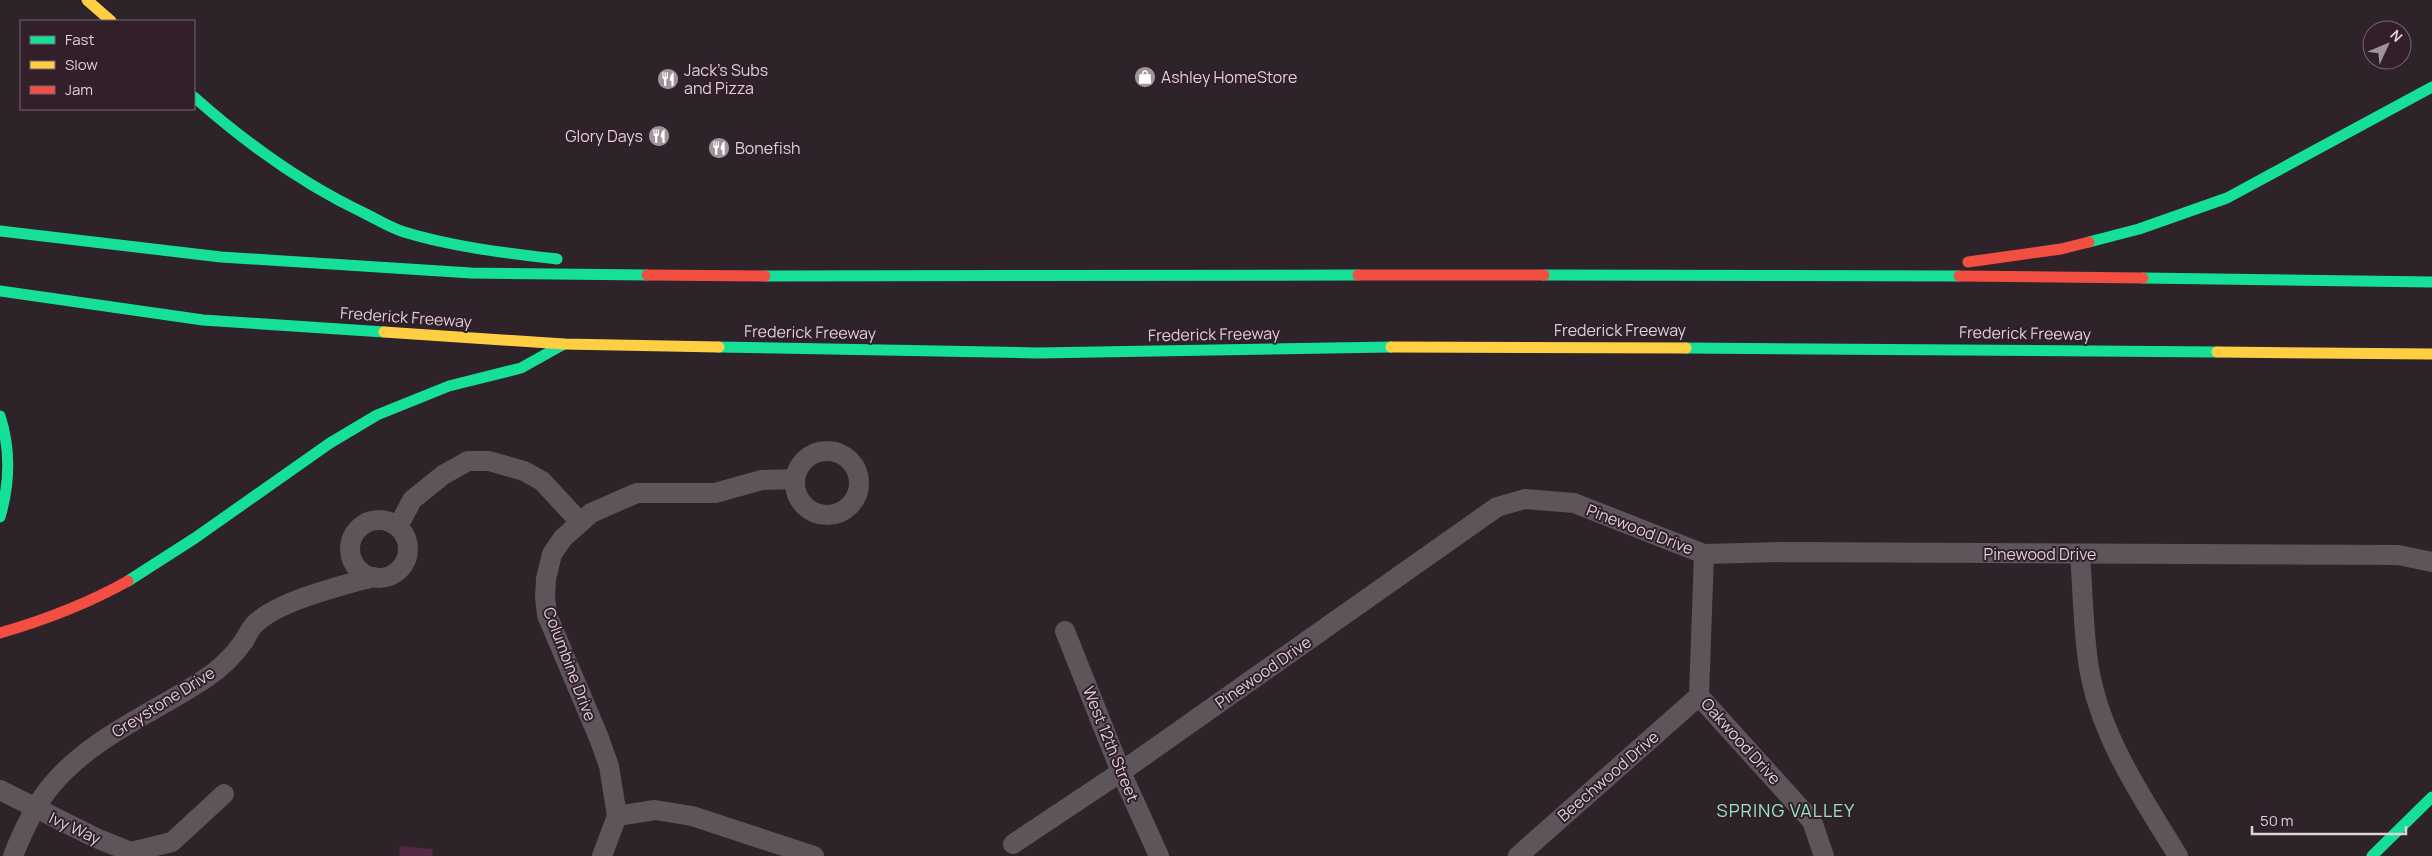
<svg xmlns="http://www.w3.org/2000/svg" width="2432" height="856" viewBox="0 0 2432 856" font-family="Manrope,sans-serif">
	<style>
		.green { fill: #542943 }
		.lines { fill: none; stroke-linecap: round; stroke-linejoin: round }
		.street { stroke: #5d5559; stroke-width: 20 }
		.fast { stroke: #16e098; stroke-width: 11 }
		.slow { stroke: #ffcf43; stroke-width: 11 }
		.jam { stroke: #f24e42; stroke-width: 11 }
		.labels { text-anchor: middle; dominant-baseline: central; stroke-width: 4; stroke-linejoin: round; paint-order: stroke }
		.poi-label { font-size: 16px; fill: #ded1d8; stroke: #321f2a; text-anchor: start }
		.street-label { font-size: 16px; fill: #ded1d8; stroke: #321f2a }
		.neighbourhood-label { font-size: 18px; letter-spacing: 1px; fill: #94e7be; stroke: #321f2a }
	</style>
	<rect width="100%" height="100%" fill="#2e2329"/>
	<!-- green -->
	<path class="green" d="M400 846 433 849 432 856H399Z"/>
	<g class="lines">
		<!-- street -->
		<g class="street">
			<circle cx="827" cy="483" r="32"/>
			<circle cx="379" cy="549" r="29"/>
			<path d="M398 527 412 500 443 475 468 461H489L524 471 542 481 580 522"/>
			<path d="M1704 554 1699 696 1812 821 1824 856"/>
			<path d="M2080 554C2083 592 2083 631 2089 668 2101 738 2142 797 2178 856"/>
			<path d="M1065 631 1121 772 1159 856"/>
			<path d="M0 790 96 838 131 852 172 842 224 794"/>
			<path d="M617 816 655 810 692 816 814 856"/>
			<path d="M1013 844 1121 772 1497 507 1525 499 1574 503 1704 554 1783 552 2398 555 2432 562"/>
			<path d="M13 856C22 833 35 805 51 786 91 737 154 713 206 678 220 669 234 655 244 641 247 636 250 629 254 625 277 601 341 586 373 577"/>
			<path d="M602 856 617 816 609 766 599 738 547 615 545 597 546 579 552 554 563 538 591 513 637 493H715L762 480 795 479"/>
			<path d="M1518 856 1699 696"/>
		</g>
		<!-- fast -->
		<g class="fast">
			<path d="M194 97C247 144 302 184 366 214 378 220 391 228 404 232 453 247 506 253 557 259"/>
			<path d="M0 231 221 257 471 273 647 275"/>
			<path d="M2089 242 2139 229 2227 198 2432 87"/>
			<path d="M1544 275 1959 276"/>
			<path d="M765 276 1358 275"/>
			<path d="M2143 278 2432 282"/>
			<path d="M0 291 203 320 384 332"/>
			<path d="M719 347 1038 353 1391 347"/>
			<path d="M1686 348 2217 352"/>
			<path d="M0 416C11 450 10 483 0 517"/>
			<path d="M128 581 195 538 330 443 377 415 449 386 521 368 564 344"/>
			<path d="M2372 856 2432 797"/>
		</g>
		<!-- slow -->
		<g class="slow">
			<path d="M87 0 111 21"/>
			<path d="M384 332 564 344 719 347"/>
			<path d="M1391 347 1686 348"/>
			<path d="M2217 352 2432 354"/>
		</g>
		<!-- jam -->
		<g class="jam">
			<path d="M1968 262 2061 249 2089 242"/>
			<path d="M647 275 765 276"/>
			<path d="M1358 275H1544"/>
			<path d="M1959 276 2143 278"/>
			<path d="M0 633C45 620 87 604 128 581"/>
		</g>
	</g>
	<!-- icons -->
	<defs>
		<g id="shop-disc" transform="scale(1.125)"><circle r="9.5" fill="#a0949b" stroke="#321f2a"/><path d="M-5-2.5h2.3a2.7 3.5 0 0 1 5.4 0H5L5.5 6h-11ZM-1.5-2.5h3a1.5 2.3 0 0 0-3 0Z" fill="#fff"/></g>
		<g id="restaurant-disc" transform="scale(1.125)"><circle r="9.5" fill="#a0949b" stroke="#321f2a"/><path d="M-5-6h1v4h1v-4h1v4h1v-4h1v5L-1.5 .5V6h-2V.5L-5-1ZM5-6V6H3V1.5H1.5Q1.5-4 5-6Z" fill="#fff"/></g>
	</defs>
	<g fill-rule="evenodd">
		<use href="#shop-disc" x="1145" y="77"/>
		<use href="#restaurant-disc" x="668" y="79"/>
		<use href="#restaurant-disc" x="659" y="136"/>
		<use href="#restaurant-disc" x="719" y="148"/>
	</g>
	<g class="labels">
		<!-- poi labels -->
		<g class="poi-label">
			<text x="684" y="70">Jack's Subs<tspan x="684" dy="18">and Pizza</tspan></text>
			<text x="1161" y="77">Ashley HomeStore</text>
			<text x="643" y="136" text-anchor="end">Glory Days</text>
			<text x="735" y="148">Bonefish</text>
		</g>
		<!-- street labels -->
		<g class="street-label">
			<text transform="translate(406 317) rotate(4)">Frederick Freeway</text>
			<text x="1620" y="330">Frederick Freeway</text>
			<text transform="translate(810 332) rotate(1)">Frederick Freeway</text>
			<text transform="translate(2025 333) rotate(1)">Frederick Freeway</text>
			<text transform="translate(1214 334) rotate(-1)">Frederick Freeway</text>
			<text transform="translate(1640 529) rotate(21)">Pinewood Drive</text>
			<text x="2040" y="554">Pinewood Drive</text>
			<text transform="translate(570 664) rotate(69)">Columbine Drive</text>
			<text transform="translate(1263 672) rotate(-35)">Pinewood Drive</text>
			<text transform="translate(163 702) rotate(-32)">Greystone Drive</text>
			<text transform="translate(1741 741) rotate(48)">Oakwood Drive</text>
			<text transform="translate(1111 744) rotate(68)">West 12th Street</text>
			<text transform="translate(1608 776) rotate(-41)">Beechwood Drive</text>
			<text transform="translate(75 828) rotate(25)">Ivy Way</text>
		</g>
		<!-- neighbourhood labels -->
		<g class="neighbourhood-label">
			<text x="1786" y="810">SPRING VALLEY</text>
		</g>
	</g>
	<!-- legend -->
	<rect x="20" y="20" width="175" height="90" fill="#321f2a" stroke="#776670"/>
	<rect x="30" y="36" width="25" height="8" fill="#16e098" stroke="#776670"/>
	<text x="65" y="45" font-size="15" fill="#ded1d8">Fast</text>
	<rect x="30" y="61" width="25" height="8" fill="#ffcf43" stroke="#776670"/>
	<text x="65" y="70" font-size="15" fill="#ded1d8">Slow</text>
	<rect x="30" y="86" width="25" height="8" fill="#f24e42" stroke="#776670"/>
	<text x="65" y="95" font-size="15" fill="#ded1d8">Jam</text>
	<!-- north arrow -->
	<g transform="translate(2387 45) rotate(46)"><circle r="24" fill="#321f2a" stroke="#776670"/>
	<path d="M0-4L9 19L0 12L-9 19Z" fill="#a0949b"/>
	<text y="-8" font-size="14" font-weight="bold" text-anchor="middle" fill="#ded1d8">N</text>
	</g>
	<!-- scale -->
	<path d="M2252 826v8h154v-8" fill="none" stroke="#ded1d8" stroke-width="2.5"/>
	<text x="2260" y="826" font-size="15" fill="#ded1d8" stroke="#321f2a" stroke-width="4" paint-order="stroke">50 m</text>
</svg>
